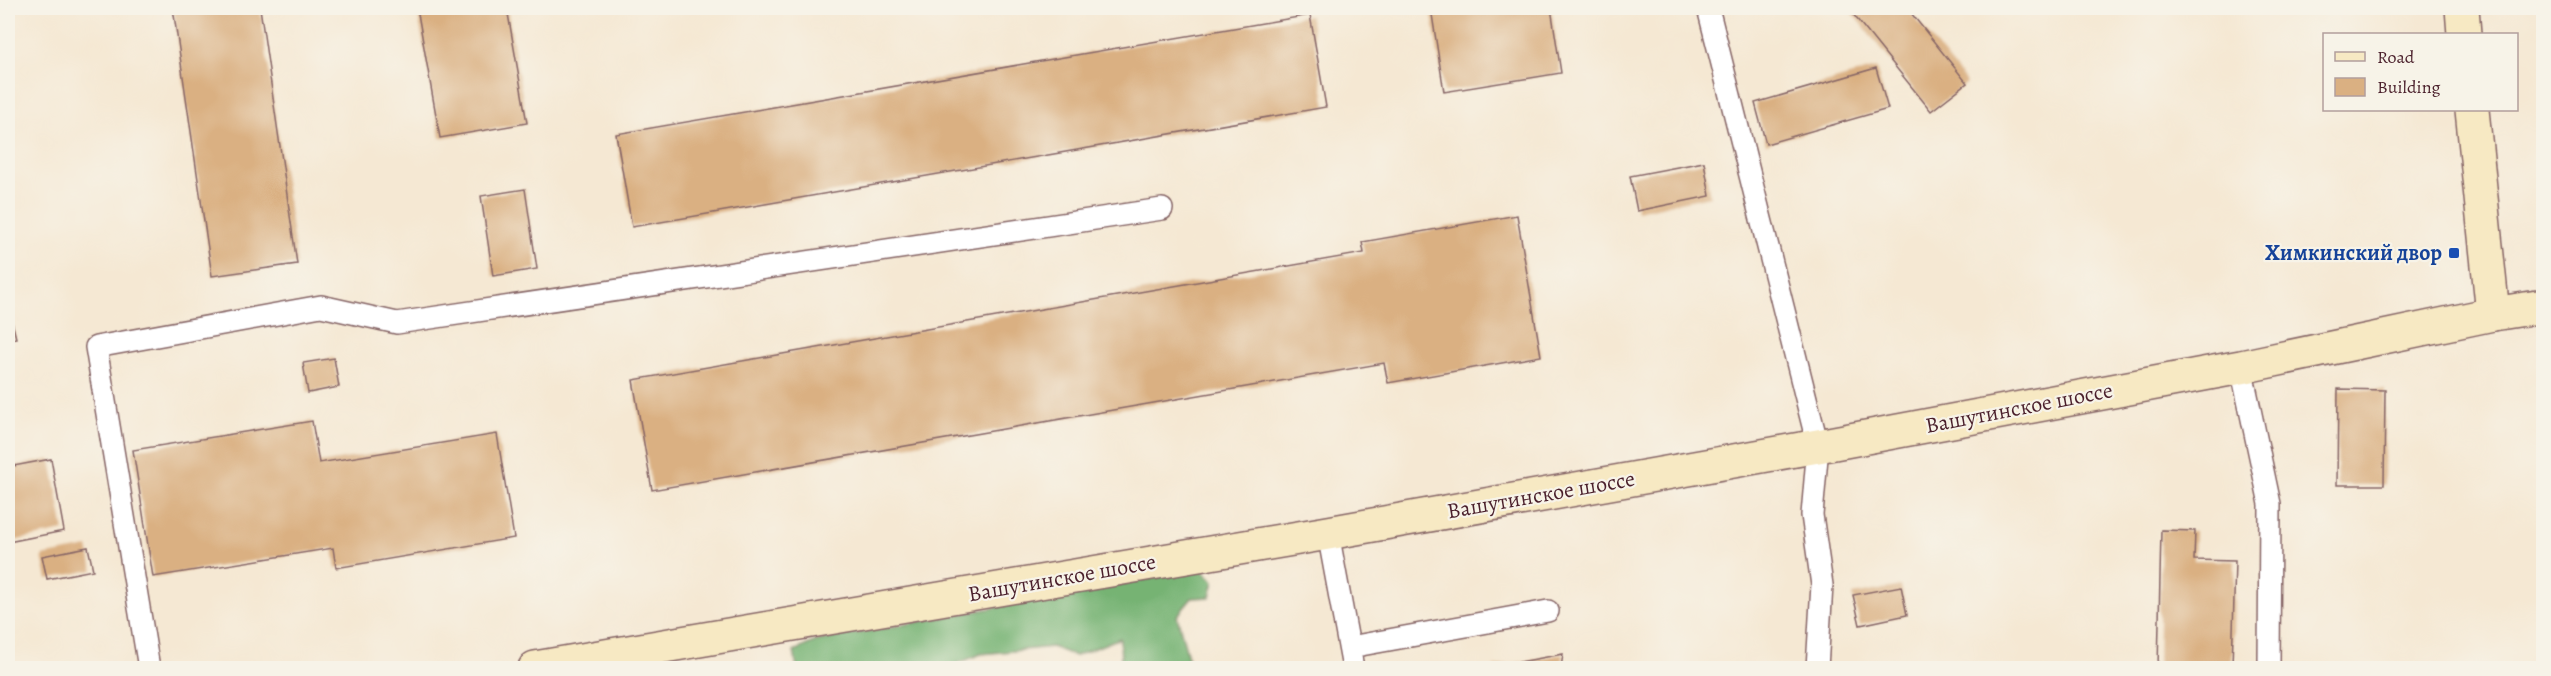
<svg xmlns="http://www.w3.org/2000/svg" width="2551" height="676" viewBox="0 0 2551 676" font-family="Alegreya,serif">
	<style>
		.forest { fill: #76b373; stroke: #60694f; stroke-width: 1.5 }
		.building { fill: #dab082 }
		.lines { fill: none; stroke-linecap: round; stroke-linejoin: round }
		.lane-casing { stroke: #866566; stroke-width: 24 }
		.secondary-casing { stroke: #866566; stroke-width: 36 }
		.lane { stroke: #fff; stroke-width: 21 }
		.secondary { stroke: #f7e9c3; stroke-width: 33 }
		.transit-dot { fill: #1a4fb4; stroke: #f7f3e8; stroke-width: 2 }
		.labels { text-anchor: middle; dominant-baseline: central; stroke-width: 4.5; stroke-linejoin: round; paint-order: stroke }
		.transit-label { font-size: 22px; font-weight: bold; fill: #164399; stroke: #f7f3e8; text-anchor: end }
		.street-label { font-size: 22px; fill: #4a1f2b; stroke: #f7f3e8 }
	</style>
	<rect width="100%" height="100%" fill="#f7f3e8"/>
	<filter id="ink" filterUnits="userSpaceOnUse"><feTurbulence type="fractalNoise" baseFrequency=".0167" numOctaves="2"/><feDisplacementMap in="SourceGraphic" scale="12" xChannelSelector="R" yChannelSelector="G"/><feConvolveMatrix kernelMatrix="1 2 1 2 8 2 1 2 1" color-interpolation-filters="sRGB"/></filter>
	<filter id="wash" filterUnits="userSpaceOnUse"><feTurbulence type="fractalNoise" baseFrequency=".008" numOctaves="4" result="noise"/><feDisplacementMap in="SourceGraphic" scale="24" xChannelSelector="R" yChannelSelector="G"/><feGaussianBlur stdDeviation="1.35" result="paint"/><feColorMatrix in="noise" values="0 0 0 0 0 0 0 0 0 0 0 0 0 0 0 0 0 1.4 0 .05"/><feComposite in="paint" operator="in"/></filter>
	<g filter="url(#wash)">
		<rect width="100%" height="100%" fill="#f5e8d3"/>
		<!-- forest -->
		<path class="forest" d="M1201 569 1214 581 1210 597 1192 598 1177 616 1190 665 1196 668H1118L1121 662 1120 638 1075 656 1052 647 981 654 946 668H797L794 651 816 641Z"/>
		<g id="blocks">
			<!-- building -->
			<g class="building">
				<path d="M173 8H260L297 264 212 276Z"/>
				<path d="M417 8H507L527 123 440 138Z"/>
				<path d="M1431 8H1551L1561 73 1444 92Z"/>
				<path d="M1848 8H1907L1967 83 1931 111Z"/>
				<path d="M1310 15 1326 107 632 227 616 134Z"/>
				<path d="M1876 68 1888 109 1766 144 1755 103Z"/>
				<path d="M1704 162 1710 196 1637 211 1630 176Z"/>
				<path d="M525 189 537 269 493 276 481 196Z"/>
				<path d="M1517 215 1541 356 1388 383 1384 363 652 490 633 380 1364 253 1362 242Z"/>
				<path d="M8 306 16 338 8 340Z"/>
				<path d="M334 358 339 387 308 393 303 363Z"/>
				<path d="M2338 389 2385 390 2384 485H2337Z"/>
				<path d="M312 421 319 463 497 434 514 538 336 568 333 548 153 577 133 450Z"/>
				<path d="M51 459 64 531 8 542V467Z"/>
				<path d="M2161 530 2195 531 2194 560 2235 561 2232 668H2158Z"/>
				<path d="M88 547 93 570 47 579 42 556Z"/>
				<path d="M1901 586 1907 615 1860 625 1853 595Z"/>
				<path d="M1563 654 1561 668H1493V667Z"/>
			</g>
		</g>
	</g>
	<g filter="url(#ink)">
		<use href="#blocks" fill-opacity="0" stroke="#866566" stroke-width="1.5"/>
		<g class="lines">
			<!-- lane casing -->
			<g class="lane-casing">
				<g id="lane">
					<path d="M1708 8 1818 446 1812 515 1822 585 1817 668"/>
					<path d="M2241 367 2270 504 2269 668"/>
					<path d="M1328 533 1353 668"/>
					<path d="M1350 647 1548 611"/>
					<path d="M149 668 96 347 321 306 397 323 1162 209"/>
				</g>
			</g>
			<!-- secondary casing -->
			<g class="secondary-casing">
				<g id="secondary">
					<path d="M2462 8 2464 34"/>
					<path d="M2472 110 2493 314"/>
					<path d="M535 668 1328 533 1818 446 2241 367 2493 314 2544 306"/>
				</g>
			</g>
			<!-- lane -->
			<use href="#lane" class="lane"/>
			<!-- secondary -->
			<use href="#secondary" class="secondary"/>
		</g>
	</g>
	<!-- markers -->
	<rect class="transit-dot" x="2448" y="247" width="12" height="12" rx="3"/>
	<g class="labels">
		<!-- transit labels -->
		<g class="transit-label">
			<text x="2442" y="253">Химкинский двор</text>
		</g>
		<!-- street labels -->
		<g class="street-label">
			<text transform="translate(2019 408) rotate(-11)">Вашутинское шоссе</text>
			<text transform="translate(1541 495) rotate(-10)">Вашутинское шоссе</text>
			<text transform="translate(1062 578) rotate(-10)">Вашутинское шоссе</text>
		</g>
	</g>
	<!-- margin -->
	<rect width="2551" height="676" fill="none" stroke="#f7f3e8" stroke-width="30"/>
	<!-- legend -->
	<rect x="2323" y="33" width="195" height="78" fill="#f7f3e8" stroke="#b29e9c" stroke-width="1.5"/>
	<rect x="2335" y="52" width="30" height="9" fill="#f7e9c3" stroke="#b29e9c" stroke-width="1.5"/>
	<text x="2377" y="63" font-size="18" fill="#4a1f2b">Road</text>
	<rect x="2335" y="78" width="30" height="18" fill="#dab082" stroke="#b29e9c" stroke-width="1.5"/>
	<text x="2377" y="93" font-size="18" fill="#4a1f2b">Building</text>
</svg>
